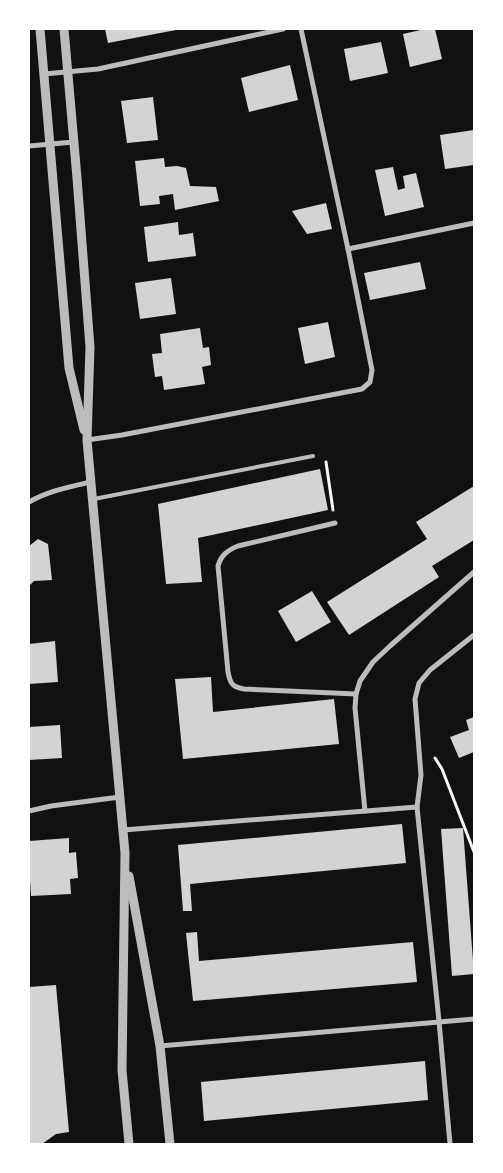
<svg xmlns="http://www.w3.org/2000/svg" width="503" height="1173" viewBox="0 0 503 1173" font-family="'Fira Sans Condensed',sans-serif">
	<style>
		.building { fill: #d3d3d3 }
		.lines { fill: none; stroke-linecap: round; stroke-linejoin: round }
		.path { stroke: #f5f5f5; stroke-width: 3 }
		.service { stroke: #bcbcbc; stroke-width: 4 }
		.minor { stroke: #bcbcbc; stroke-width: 5 }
		.tertiary { stroke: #bcbcbc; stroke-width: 9 }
	</style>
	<rect width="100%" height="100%" fill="#111"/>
	<!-- building -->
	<g class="building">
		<path d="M105 29H176V30L108 43Z"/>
		<path d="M425 29H435L442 59 410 67 403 34Z"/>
		<path d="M381 42 388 73 350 81 344 49Z"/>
		<path d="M290 65 298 100 249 112 241 78Z"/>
		<path d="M153 97 158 140 127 143 121 101Z"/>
		<path d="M474 130V165L445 169 440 135Z"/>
		<path d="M164 158 165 167 177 166 186 168 190 186 216 187 219 201 175 210 173 194 159 196 160 204 140 206 135 161Z"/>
		<path d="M393 167 398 190 405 188 403 176 416 173 424 207 385 216 375 170Z"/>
		<path d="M326 203 332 229 307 234 292 211Z"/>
		<path d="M178 222 179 235 193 233 196 256 148 262 144 227Z"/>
		<path d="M420 262 426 289 370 300 364 273Z"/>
		<path d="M171 278 176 314 140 319 135 283Z"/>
		<path d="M328 322 335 357 305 364 298 328Z"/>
		<path d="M200 328 203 348 209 347 211 365 202 367 205 384 164 390 162 376 155 377 152 354 162 353 160 334Z"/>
		<path d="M320 469 328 510 198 538 202 582 166 584 158 504Z"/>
		<path d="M474 486V540L432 566 439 577 349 635 327 602 427 539 416 522Z"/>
		<path d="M38 539 48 544 52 580 34 581 29 586V546Z"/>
		<path d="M312 591 331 622 296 642 278 611Z"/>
		<path d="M55 641 58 682 29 684V644Z"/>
		<path d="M211 677 213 712 334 699 339 744 183 759 175 679Z"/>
		<path d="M474 717V752L459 758 450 737 469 730 466 720Z"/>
		<path d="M60 725 62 758 29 760V727Z"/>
		<path d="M402 824 406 863 190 884 192 911H183L178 845Z"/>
		<path d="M463 828 474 974 452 976 441 829Z"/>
		<path d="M69 838V853L76 852 78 878 70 879 71 894 31 896 29 865V841Z"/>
		<path d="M197 932 199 961 413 942 417 982 193 1001 186 933Z"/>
		<path d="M56 985 69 1132 56 1134 42 1144H29V987Z"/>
		<path d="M425 1061 428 1100 204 1121 201 1082Z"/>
	</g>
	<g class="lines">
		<!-- path -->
		<g class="path">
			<path d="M326 462 333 510"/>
			<path d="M435 758 442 769 474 852"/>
		</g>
		<!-- service -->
		<path class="service" d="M94 499 313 456"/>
		<!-- minor -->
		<g class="minor">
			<path d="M301 29 348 249 474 223"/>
			<path d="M44 74 98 69 283 29"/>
			<path d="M29 146 74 142"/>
			<path d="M87 440 122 435 362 389 370 382 372 370 348 249"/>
			<path d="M29 502C48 491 69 487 91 482"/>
			<path d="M335 523 238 546C228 550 221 555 218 566L228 672C230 683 232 687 244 689L356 694"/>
			<path d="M29 811 51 806 120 797"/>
			<path d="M365 811 355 708 356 694 360 681 373 662 390 646 474 572"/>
			<path d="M123 830 417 807"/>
			<path d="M160 1046 474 1019"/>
			<path d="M450 1144 439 1021 417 807 421 775 415 699 419 683 430 670 474 635"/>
		</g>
		<!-- tertiary -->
		<g class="tertiary">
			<path d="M40 29 69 368 84 430"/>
			<path d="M64 29 77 178 90 347 87 440 125 853 122 1070 129 1144"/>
			<path d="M129 876 160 1046 170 1144"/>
		</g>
	</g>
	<!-- border -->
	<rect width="503" height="1173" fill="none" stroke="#ffffff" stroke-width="60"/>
</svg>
